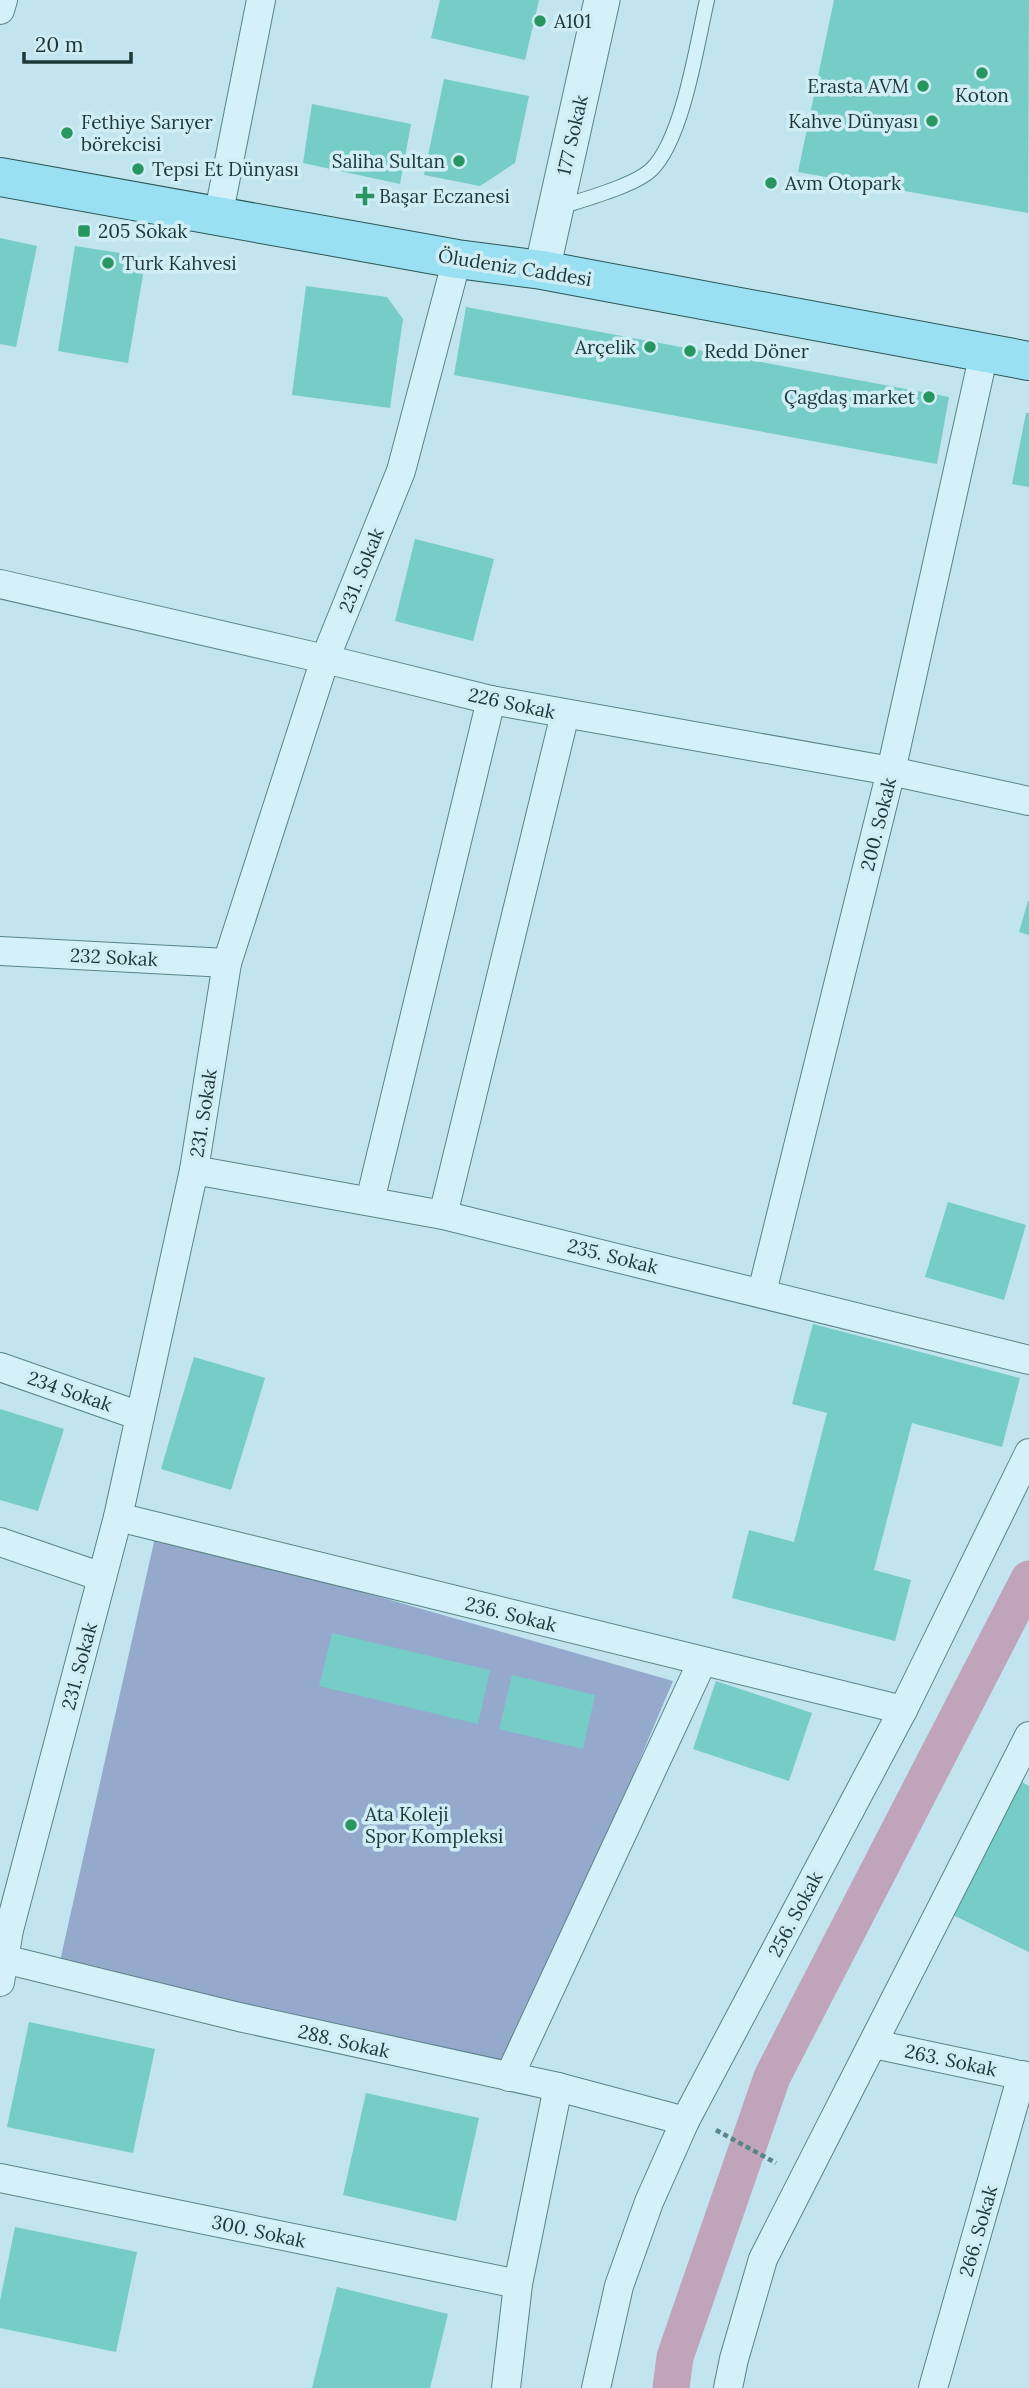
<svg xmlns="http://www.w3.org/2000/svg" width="1029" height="2388" viewBox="0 0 1029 2388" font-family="Lora,serif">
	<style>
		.green { fill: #95a9cc }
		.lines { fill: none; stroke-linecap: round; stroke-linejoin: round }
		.canal { stroke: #c0a4ba; stroke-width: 37 }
		.building { fill: #76ccc6 }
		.service-casing { stroke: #588587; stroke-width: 16 }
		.minor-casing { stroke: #588587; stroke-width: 30 }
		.tertiary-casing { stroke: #588587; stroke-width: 37 }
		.primary-casing { stroke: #2d5554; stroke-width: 40 }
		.path { stroke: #588587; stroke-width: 4.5; stroke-dasharray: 5 3.5; stroke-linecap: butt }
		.service { stroke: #d4f1f9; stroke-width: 14 }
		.minor { stroke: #d4f1f9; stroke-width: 28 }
		.tertiary { stroke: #d4f1f9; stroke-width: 35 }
		.primary { stroke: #98e0f2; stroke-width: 38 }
		.poi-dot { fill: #289660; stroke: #d0edf5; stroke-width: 2.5 }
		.labels { text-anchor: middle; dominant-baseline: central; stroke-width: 7; stroke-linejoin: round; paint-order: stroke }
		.poi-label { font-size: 19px; fill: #1d3737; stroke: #d0edf5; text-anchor: start }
		.street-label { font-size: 19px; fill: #1d3737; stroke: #d0edf5 }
	</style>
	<rect width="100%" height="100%" fill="#c1e4ee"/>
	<!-- green -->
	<path class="green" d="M156 1533 673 1681 510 2066 58 1970Z"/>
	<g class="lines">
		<!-- canal -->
		<path class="canal" d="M671 2388 675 2357 772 2077 1029 1579"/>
	</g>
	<!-- building -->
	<g class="building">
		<path d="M440 0H539L525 60 431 38Z"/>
		<path d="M834 0H1029L1028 213 798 172Z"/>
		<path d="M444 79 529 96 515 163 480 186 424 175Z"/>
		<path d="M312 104 411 124 400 184 303 163Z"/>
		<path d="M0 238 37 246 16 347 0 344Z"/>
		<path d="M75 246 146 257 128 363 58 351Z"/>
		<path d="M306 286 387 297 403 319 390 408 292 395Z"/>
		<path d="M466 307 949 397 937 464 454 375Z"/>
		<path d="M1026 413H1029V487L1012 484Z"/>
		<path d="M415 539 494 559 473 641 395 621Z"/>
		<path d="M1028 901H1029V935L1019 932Z"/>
		<path d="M948 1202 1026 1225 1004 1300 925 1277Z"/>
		<path d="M813 1324 1020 1378 1002 1447 912 1423 874 1570 911 1580 895 1641 732 1598 749 1530 794 1542 827 1413 792 1404Z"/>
		<path d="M194 1357 265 1378 231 1490 161 1469Z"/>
		<path d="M0 1409 64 1429 38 1511 0 1500Z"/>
		<path d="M332 1633 490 1670 478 1724 319 1686Z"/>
		<path d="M512 1675 595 1695 583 1749 499 1729Z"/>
		<path d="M716 1681 812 1713 789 1781 693 1749Z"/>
		<path d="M1018 1780 1029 1786V1952L953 1915Z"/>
		<path d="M29 2022 155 2049 133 2153 7 2127Z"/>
		<path d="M366 2093 479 2118 456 2221 343 2195Z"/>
		<path d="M15 2227 137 2252 116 2352 0 2328V2301Z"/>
		<path d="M337 2287 448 2314 430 2388H312Z"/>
	</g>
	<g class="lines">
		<!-- service casing -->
		<g class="service-casing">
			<path id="service" d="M557 208C581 200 635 186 652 169 683 138 697 44 707 0"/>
		</g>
		<!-- minor casing -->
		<g class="minor-casing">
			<g id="minor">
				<path d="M0 10 3 0"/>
				<path d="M218 217 261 0"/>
				<path d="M0 584 325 659 491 700 891 771 1029 801"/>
				<path d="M0 951 227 963"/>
				<path d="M194 1170 443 1215 1029 1360"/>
				<path d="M370 1201 491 700"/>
				<path d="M443 1215 565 714"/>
				<path d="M762 1292 891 771 984 353"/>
				<path d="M0 1367 140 1416"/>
				<path d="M118 1517 903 1710"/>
				<path d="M0 1542 102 1577"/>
				<path d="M4 1959 239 2017 558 2087 685 2121"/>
				<path d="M0 1982 9 1930 118 1517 194 1170 227 963 325 659 401 471 457 259"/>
				<path d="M874 2044 1029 2077"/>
				<path d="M509 2077 702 1662"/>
				<path d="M0 2178 518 2284"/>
				<path d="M506 2388 518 2284 558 2087"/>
				<path d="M596 2388 619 2286 649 2202 685 2121 903 1710 1029 1453"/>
				<path d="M728 2388 734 2359 763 2259 1029 1736"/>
				<path d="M933 2388 1022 2075"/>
			</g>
		</g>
		<!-- tertiary casing -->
		<g class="tertiary-casing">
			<path id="tertiary" d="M542 270 602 0"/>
		</g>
		<!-- primary casing -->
		<g class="primary-casing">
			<path id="primary" d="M0 177 457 259 542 270 1029 361"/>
		</g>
		<!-- path -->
		<path class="path" d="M716 2130 776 2163"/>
		<!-- service -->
		<use href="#service" class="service"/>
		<!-- minor -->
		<use href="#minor" class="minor"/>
		<!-- tertiary -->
		<use href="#tertiary" class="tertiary"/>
		<!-- primary -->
		<use href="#primary" class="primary"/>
	</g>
	<!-- markers -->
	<g class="poi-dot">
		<circle cx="540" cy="21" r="7"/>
		<circle cx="982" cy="73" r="7"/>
		<circle cx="923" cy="86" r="7"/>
		<circle cx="932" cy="121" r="7"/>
		<circle cx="67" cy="133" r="7"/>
		<circle cx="459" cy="161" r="7"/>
		<circle cx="138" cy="169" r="7"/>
		<circle cx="771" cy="183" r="7"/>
		<path d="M361.5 185.5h7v7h7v7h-7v7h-7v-7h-7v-7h7z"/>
		<rect x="77" y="224" width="14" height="14" rx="3.5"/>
		<circle cx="108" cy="263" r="7"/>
		<circle cx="650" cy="347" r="7"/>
		<circle cx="690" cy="351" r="7"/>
		<circle cx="929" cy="397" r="7"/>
		<circle cx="351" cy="1825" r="7"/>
	</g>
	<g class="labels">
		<!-- poi labels -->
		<g class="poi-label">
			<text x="554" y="21">A101</text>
			<text x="909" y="86" text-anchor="end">Erasta AVM</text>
			<text x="982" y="95" text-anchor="middle">Koton</text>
			<text x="918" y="121" text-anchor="end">Kahve Dünyası</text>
			<text x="81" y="122">Fethiye Sarıyer<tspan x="81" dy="22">börekcisi</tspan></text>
			<text x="445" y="161" text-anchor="end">Saliha Sultan</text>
			<text x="152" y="169">Tepsi Et Dünyası</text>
			<text x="785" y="183">Avm Otopark</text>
			<text x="379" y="196">Başar Eczanesi</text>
			<text x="98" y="231">205 Sokak</text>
			<text x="122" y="263">Turk Kahvesi</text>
			<text x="636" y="347" text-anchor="end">Arçelik</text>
			<text x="704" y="351">Redd Döner</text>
			<text x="915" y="397" text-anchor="end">Çagdaş market</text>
			<text x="365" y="1814">Ata Koleji<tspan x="365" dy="22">Spor Kompleksi</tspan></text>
		</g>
		<!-- street labels -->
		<g class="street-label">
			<text transform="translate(572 135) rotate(-77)">177 Sokak</text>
			<text transform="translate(515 267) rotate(9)">Öludeniz Caddesi</text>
			<text transform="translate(361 570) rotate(-68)">231. Sokak</text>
			<text transform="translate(512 703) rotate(12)">226 Sokak</text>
			<text transform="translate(878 824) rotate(-76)">200. Sokak</text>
			<text transform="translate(114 957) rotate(3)">232 Sokak</text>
			<text transform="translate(203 1113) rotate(-81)">231. Sokak</text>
			<text transform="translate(613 1256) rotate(14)">235. Sokak</text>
			<text transform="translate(70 1391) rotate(19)">234 Sokak</text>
			<text transform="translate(511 1614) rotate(14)">236. Sokak</text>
			<text transform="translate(79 1666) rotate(-75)">231. Sokak</text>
			<text transform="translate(795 1914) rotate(-62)">256. Sokak</text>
			<text transform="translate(344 2041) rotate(13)">288. Sokak</text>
			<text transform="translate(951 2060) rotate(12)">263. Sokak</text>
			<text transform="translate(259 2231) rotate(12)">300. Sokak</text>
			<text transform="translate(978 2231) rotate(-74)">266. Sokak</text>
		</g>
	</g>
	<!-- scale -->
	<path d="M24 52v10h107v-10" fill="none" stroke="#1d3737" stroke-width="3.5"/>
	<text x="35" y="52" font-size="21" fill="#1d3737" stroke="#d0edf5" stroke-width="5" paint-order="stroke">20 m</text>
</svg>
